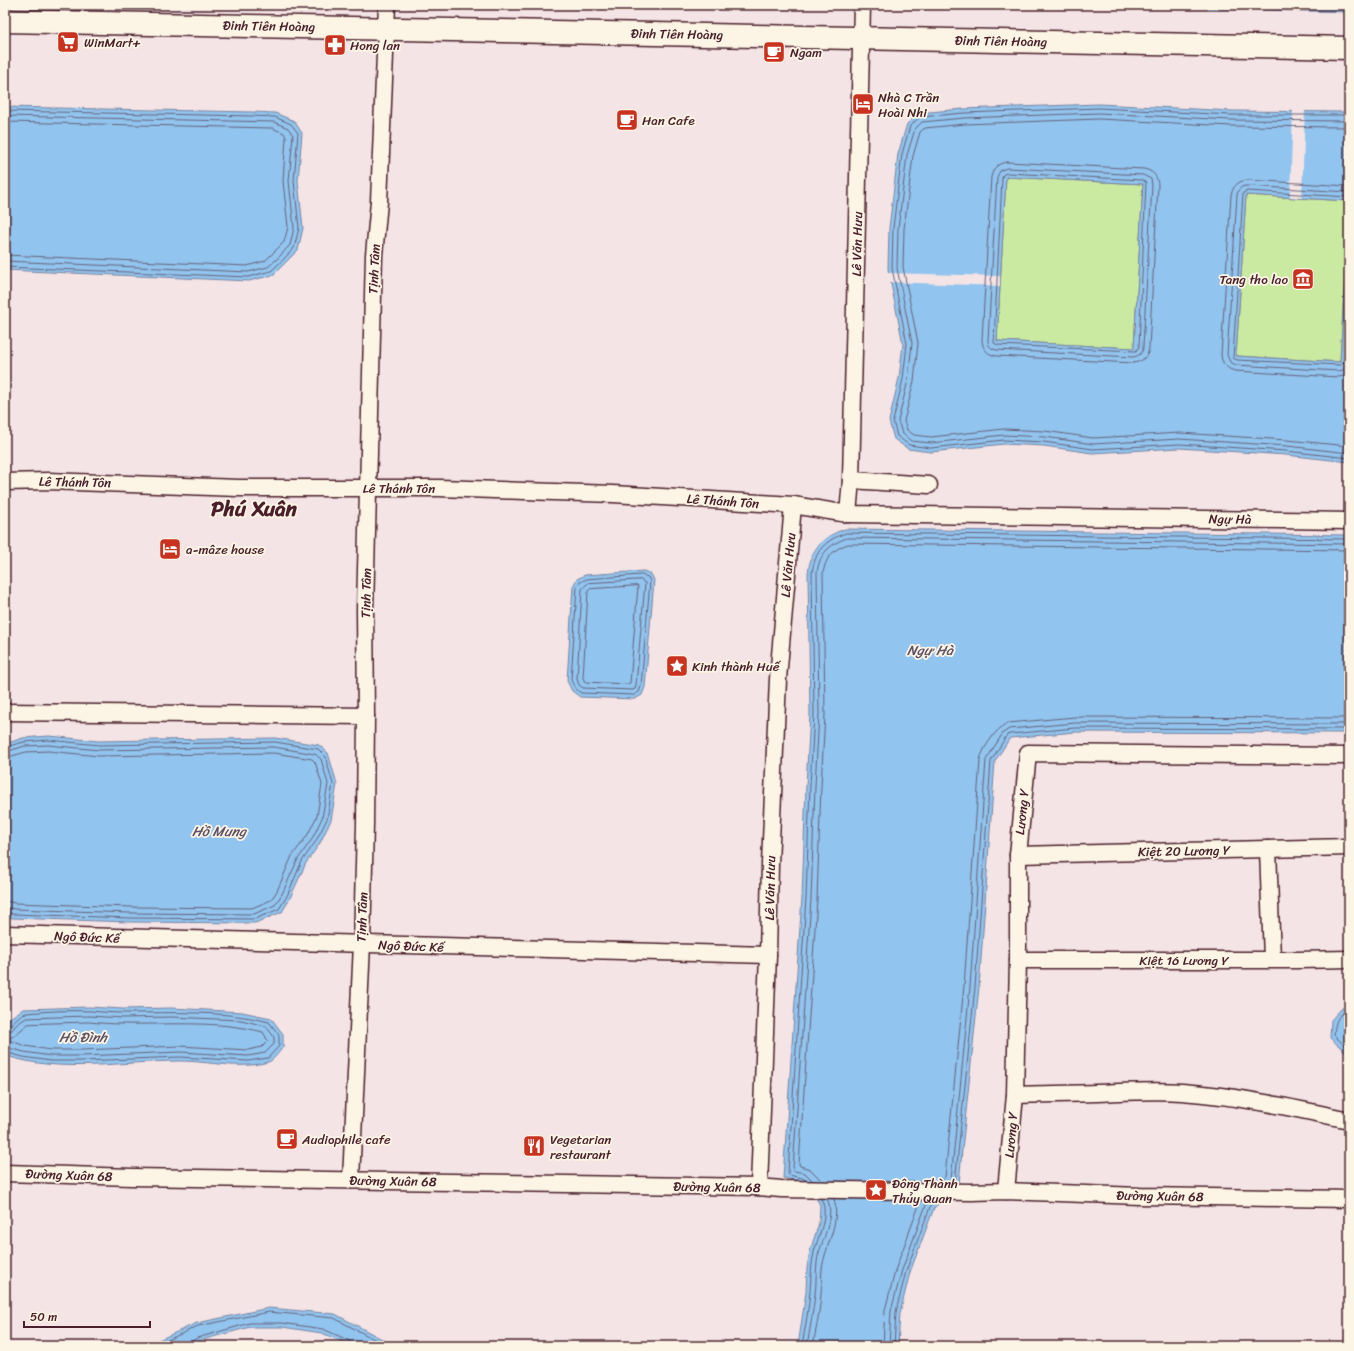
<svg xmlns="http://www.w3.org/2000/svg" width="1354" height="1351" viewBox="0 0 1354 1351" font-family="Sriracha,sans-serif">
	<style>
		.green { fill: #caeaa2; stroke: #8a8466 }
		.water { fill: #91c4ee; stroke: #7582a0; fill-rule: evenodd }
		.pier { fill: #f4e4e5 }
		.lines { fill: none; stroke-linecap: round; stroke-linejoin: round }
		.shore { stroke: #666179; stroke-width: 1 }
		.street-casing { stroke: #4a1f2b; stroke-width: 19 }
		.secondary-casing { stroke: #4a1f2b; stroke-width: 25 }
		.street { stroke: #fcf5e5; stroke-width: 16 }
		.secondary { stroke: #fcf5e5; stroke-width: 22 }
		.labels { text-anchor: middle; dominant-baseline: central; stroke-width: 3.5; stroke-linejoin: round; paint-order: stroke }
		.street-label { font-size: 13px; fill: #4a1f2b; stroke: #fcf5e5 }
		.poi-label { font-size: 13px; fill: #4a1f2b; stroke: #fcf5e5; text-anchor: start }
		.water-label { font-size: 14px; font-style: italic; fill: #5f5166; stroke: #fcf5e5 }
		.town-label { font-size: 21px; font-weight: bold; fill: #4a1f2b; stroke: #fcf5e5 }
	</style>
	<rect width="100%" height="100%" fill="#f4e4e5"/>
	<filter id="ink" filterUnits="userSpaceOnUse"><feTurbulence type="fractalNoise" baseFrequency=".025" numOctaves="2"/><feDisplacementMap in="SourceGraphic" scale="8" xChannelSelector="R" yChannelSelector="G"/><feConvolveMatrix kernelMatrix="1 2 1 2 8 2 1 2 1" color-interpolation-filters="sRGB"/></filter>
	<g filter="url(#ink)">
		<!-- green -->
		<g class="green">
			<path d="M1006 177 1143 184 1134 348 997 341Z"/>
			<path d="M1246 195 1349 201 1340 362 1236 356Z"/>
		</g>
		<!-- water -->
		<g class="water">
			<path d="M1078 5H1349V12Z"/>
			<path d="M1099 104 1232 111 1349 112V201L1246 195 1236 356 1340 362 1349 215V462L1286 455 1179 448 1092 453 1044 446 1004 444 931 452 908 449 894 439 889 421 899 378 903 344 888 269 889 228 898 154 907 124 918 113 963 109ZM1006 177 1143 184 1134 348 997 341Z"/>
			<path d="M5 107 253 112 275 113 294 121 302 133 298 181 303 228 298 250 273 275 249 281 5 270Z"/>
			<path d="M845 529 1349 535V733L1075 732 1010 738 995 761 979 987 962 1150 959 1184 934 1208 910 1272 900 1313 898 1346H798L806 1292 807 1268 810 1251 819 1223 820 1205 813 1192 801 1181 783 1178 802 898 806 786 810 714 808 573C811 548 822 537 845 529Z"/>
			<path d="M644 571 651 574 654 580 645 687 642 695 635 699 580 697 572 691 567 681 573 586 577 579 585 575Z"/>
			<path d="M49 736 98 741 275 738 319 745 328 753 337 784 331 820 320 843 306 863 290 898 282 912 255 923 130 922 12 918 5 916V744L23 738Z"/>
			<path d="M89 1007 123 1009 171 1008 242 1012 271 1018 283 1034V1047C279 1052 274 1060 268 1062 240 1070 209 1061 180 1061 123 1061 62 1074 7 1056L5 1053V1025L10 1018 23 1009Z"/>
			<path d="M1349 1007V1055L1330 1038 1331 1020 1342 1008Z"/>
			<path d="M269 1308 335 1314 395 1346H352L322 1333 282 1327H250L198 1341 189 1346H145L197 1323Z"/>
		</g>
		<!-- pier -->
		<g class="pier">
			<path d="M1293 109H1305L1302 198 1290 197Z"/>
			<path d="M887 273 1000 276V286L889 282Z"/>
		</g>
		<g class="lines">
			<!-- shore -->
			<g class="shore">
				<path d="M1242 5 1349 8"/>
				<path d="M5 111 253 116 275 117 291 124 298 133 294 181 299 228 294 248 282 261 271 271 248 277 5 267"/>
				<path d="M1349 115H1231L1099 108 964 113 920 117 910 126 902 154 893 228 892 268 907 344 903 379 893 421 897 436 909 445 931 448 1004 440 1044 442 1093 449 1179 444 1286 451 1349 458"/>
				<path d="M5 116 274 122 288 128 293 135 289 181 294 228 290 245 279 257 268 267 248 272 5 261"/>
				<path d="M1349 121 1231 120 1099 113 964 118 922 122 915 129 907 155 898 229 897 268 912 343 908 380 898 421 902 433 911 441 931 443 1004 435 1045 437 1093 444 1179 439 1287 446 1349 453"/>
				<path d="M5 122 272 128 284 133 286 137 283 181 288 227 284 242 265 261 247 266 5 255"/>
				<path d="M1349 127 1231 126 1099 119 965 124 925 128 920 132 913 156 904 229 903 267 918 343 914 381 904 421 907 430 914 435 931 437 1004 429 1045 431 1093 438 1180 433 1287 440 1349 446"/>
				<path d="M1007 162 1144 169C1153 171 1158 176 1158 186L1149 348C1148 357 1142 362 1133 363L997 356C988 355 982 349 982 339L991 177C993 168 998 163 1007 162Z"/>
				<path d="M1007 168 1143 175 1151 179 1152 185 1143 347C1143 353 1139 356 1133 357L997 350C991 349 988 346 988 340L997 177 1000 171Z"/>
				<path d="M1007 173 1142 180 1146 182 1139 347 1136 351 998 345 994 343 1002 178 1003 175Z"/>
				<path d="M1349 186 1247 180C1238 181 1233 186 1231 195L1221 355C1222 364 1227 369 1235 371L1338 377 1345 376 1349 373"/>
				<path d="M1349 192 1247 186C1241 186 1238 189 1237 195L1227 355 1230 362 1236 365 1338 371C1347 370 1349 365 1349 357"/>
				<path d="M1349 197 1247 191 1243 193 1233 358 1237 360 1341 365 1344 362 1349 278"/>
				<path d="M642 575 648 577 650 581 641 686 639 692 634 695 581 693 575 688 571 680 577 587 580 582 587 579Z"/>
				<path d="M641 580 645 583 636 685 635 689 632 690 583 688 579 685 577 679 582 589 588 583Z"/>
				<path d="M638 586 630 683 628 684 585 682 583 678 588 591 590 589Z"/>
				<path d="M5 747 24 742 48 740 99 745 275 742 318 749 325 756 333 784 327 819 316 841 302 861 287 896 279 909 255 919 130 918 13 914 5 912"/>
				<path d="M5 752 25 746 48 745 99 750 274 747 315 754 321 759 328 784 322 818 312 839 298 859 282 894 275 905 254 914 130 913 14 909 5 907"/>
				<path d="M5 758 26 752 48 751 99 756 274 753 312 759 315 762 322 784 317 816 307 836 292 856 277 891 271 900 252 908 131 907 15 903 5 901"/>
				<path d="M1349 1011C1336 1013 1335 1025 1334 1035L1349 1050"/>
				<path d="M89 1022C100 1023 111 1024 122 1024 169 1025 217 1020 263 1032L268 1041 262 1047 248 1050 180 1046 82 1050H51L25 1046 9 1040 10 1038 15 1035 28 1024Z"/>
				<path d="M5 1027C13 1026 18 1013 27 1013 48 1011 70 1010 91 1011 102 1012 113 1013 124 1013 172 1013 222 1010 269 1022L279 1035V1046L268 1058 248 1061 180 1057 83 1061H51L23 1057 5 1052"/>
				<path d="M5 1032 12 1030 16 1025 26 1018 89 1016 123 1018 171 1017 241 1020 266 1026 274 1037V1044L265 1053 248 1056 180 1052 82 1056H51L24 1052 5 1047"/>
				<path d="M806 1180 802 1178 789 1175 788 1173 806 898 810 786 814 714 812 573C815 551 825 540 846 533L1349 539"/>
				<path d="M813 1181 805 1173 794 1171 793 1169 811 899 815 786 819 714 817 573C819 555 829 544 847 538L1349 544"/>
				<path d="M822 1181 810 1169 800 1166 799 1164 817 899 821 786 825 714 823 574C825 558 833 549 848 544L1349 550"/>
				<path d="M939 1183 945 1177 964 986 980 760C982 749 998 726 1008 723L1075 717 1349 718"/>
				<path d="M948 1183 951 1180 970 987 986 760 1003 733 1009 729 1075 723 1349 724"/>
				<path d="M955 1183 975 987 991 761 1007 735 1010 734 1075 728 1349 729"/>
				<path d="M155 1346 198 1326 269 1312 334 1318 387 1346"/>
				<path d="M189 1346 190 1342 197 1338 250 1323H282L323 1329 350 1341 352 1346"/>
				<path d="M802 1346C805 1328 809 1309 810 1291 811 1278 811 1265 814 1252 818 1237 830 1213 821 1199"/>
				<path d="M807 1346C810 1329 813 1312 815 1294 817 1280 815 1266 819 1252 824 1238 835 1213 827 1199"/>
				<path d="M813 1346C816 1329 820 1311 821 1294 822 1285 821 1277 822 1269 825 1246 841 1222 834 1199"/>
				<path d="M883 1346 885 1310 896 1268 921 1200"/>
				<path d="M889 1346 891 1311 902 1270 926 1205 929 1200"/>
				<path d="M894 1346 896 1312 906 1271 930 1207 936 1200"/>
			</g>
			<!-- street casing -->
			<g class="street-casing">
				<g id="street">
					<path d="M851 480 929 485"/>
					<path d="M5 482 48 481 238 488H439L613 494 793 505 848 514 1349 521"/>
					<path d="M848 514 851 480 862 5"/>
					<path d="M5 712 366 716"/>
					<path d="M1268 849 1272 959"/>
					<path d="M1018 855 1349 847"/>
					<path d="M5 934 768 955"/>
					<path d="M1018 960H1298L1349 959"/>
					<path d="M1015 1095C1042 1094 1069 1094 1097 1093 1125 1092 1153 1090 1182 1092 1238 1096 1294 1108 1349 1120"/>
					<path d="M5 1173 132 1177 759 1187 781 1189 971 1192 1006 1191 1140 1196 1349 1199"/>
					<path d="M351 1180 362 944 365 825 366 716 365 610 374 255 379 202 387 5"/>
					<path d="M759 1187 768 955 770 864 778 679 793 505"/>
					<path d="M1006 1191 1015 1095 1018 960V855L1028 753 1349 756"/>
				</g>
			</g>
			<!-- secondary casing -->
			<g class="secondary-casing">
				<path id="secondary" d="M5 21 1349 48"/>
			</g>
			<!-- street -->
			<use href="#street" class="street"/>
			<!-- secondary -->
			<use href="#secondary" class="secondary"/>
		</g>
	</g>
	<!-- icons -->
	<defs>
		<g id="supermarket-square" transform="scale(1.15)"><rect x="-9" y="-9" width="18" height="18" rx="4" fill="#c8321e" stroke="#fcf5e5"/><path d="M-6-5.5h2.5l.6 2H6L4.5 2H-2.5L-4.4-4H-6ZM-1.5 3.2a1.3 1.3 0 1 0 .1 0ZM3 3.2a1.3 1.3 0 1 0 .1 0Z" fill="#fff"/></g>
		<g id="pharmacy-square" transform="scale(1.15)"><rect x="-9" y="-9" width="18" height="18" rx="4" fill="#c8321e" stroke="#fcf5e5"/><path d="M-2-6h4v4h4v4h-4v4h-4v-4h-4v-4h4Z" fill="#fff"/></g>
		<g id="cafe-square" transform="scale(1.15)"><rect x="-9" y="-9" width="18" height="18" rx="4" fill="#c8321e" stroke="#fcf5e5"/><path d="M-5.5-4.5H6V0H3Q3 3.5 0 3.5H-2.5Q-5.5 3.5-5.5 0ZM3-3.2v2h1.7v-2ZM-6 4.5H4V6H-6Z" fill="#fff"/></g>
		<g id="hotel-square" transform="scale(1.15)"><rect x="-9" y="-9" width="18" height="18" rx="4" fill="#c8321e" stroke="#fcf5e5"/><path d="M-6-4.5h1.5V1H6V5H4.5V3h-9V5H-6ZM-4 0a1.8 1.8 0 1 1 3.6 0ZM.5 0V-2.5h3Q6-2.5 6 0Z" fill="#fff"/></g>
		<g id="museum-square" transform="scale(1.15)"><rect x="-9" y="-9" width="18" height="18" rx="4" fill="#c8321e" stroke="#fcf5e5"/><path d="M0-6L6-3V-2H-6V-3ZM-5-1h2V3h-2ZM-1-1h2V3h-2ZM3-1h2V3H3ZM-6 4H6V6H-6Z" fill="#fff"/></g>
		<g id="sight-square" transform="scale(1.15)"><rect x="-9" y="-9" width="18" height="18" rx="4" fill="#c8321e" stroke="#fcf5e5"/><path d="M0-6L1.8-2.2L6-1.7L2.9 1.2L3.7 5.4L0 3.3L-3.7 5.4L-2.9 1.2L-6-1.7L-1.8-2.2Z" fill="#fff"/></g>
		<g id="restaurant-square" transform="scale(1.15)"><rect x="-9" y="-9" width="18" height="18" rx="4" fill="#c8321e" stroke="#fcf5e5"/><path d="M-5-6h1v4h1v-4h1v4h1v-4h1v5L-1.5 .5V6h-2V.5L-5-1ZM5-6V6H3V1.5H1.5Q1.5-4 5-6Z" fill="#fff"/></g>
	</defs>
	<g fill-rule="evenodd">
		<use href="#supermarket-square" x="68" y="42"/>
		<use href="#pharmacy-square" x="335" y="45"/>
		<use href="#cafe-square" x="774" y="52"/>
		<use href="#hotel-square" x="863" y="104"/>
		<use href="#cafe-square" x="627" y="120"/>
		<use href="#museum-square" x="1303" y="279"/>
		<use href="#hotel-square" x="170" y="549"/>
		<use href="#sight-square" x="677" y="666"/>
		<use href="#cafe-square" x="287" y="1139"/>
		<use href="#restaurant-square" x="534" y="1146"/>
		<use href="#sight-square" x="876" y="1190"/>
	</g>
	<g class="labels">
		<!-- street labels -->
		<g class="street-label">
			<text transform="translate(269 26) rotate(1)">Đinh Tiên Hoàng</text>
			<text transform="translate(677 34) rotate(1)">Đinh Tiên Hoàng</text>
			<text transform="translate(1001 41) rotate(1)">Đinh Tiên Hoàng</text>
			<text transform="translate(857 244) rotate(-89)">Lê Văn Hưu</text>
			<text transform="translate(374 269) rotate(-87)">Tịnh Tâm</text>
			<text transform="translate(75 482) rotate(1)">Lê Thánh Tôn</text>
			<text x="399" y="488">Lê Thánh Tôn</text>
			<text transform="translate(723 501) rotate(4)">Lê Thánh Tôn</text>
			<text transform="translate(1230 519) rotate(1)">Ngự Hà</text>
			<text transform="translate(788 565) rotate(-85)">Lê Văn Hưu</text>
			<text transform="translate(366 593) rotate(-89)">Tịnh Tâm</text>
			<text transform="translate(1022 812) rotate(-84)">Lương Y</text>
			<text transform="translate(1184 851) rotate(-1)">Kiệt 20 Lương Y</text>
			<text transform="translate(770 888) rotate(-89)">Lê Văn Hưu</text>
			<text transform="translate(362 917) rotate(-88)">Tịnh Tâm</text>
			<text transform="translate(87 937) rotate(2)">Ngô Đức Kế</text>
			<text transform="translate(411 946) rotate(2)">Ngô Đức Kế</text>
			<text x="1184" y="960">Kiệt 16 Lương Y</text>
			<text transform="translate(1011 1135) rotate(-85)">Lương Y</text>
			<text transform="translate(69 1175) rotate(2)">Đường Xuân 68</text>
			<text transform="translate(393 1181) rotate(1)">Đường Xuân 68</text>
			<text transform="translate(717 1187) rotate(1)">Đường Xuân 68</text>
			<text transform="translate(1160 1196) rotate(1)">Đường Xuân 68</text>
		</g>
		<!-- poi labels -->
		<g class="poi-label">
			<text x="84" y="42">WinMart+</text>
			<text x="350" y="45">Hong lan</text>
			<text x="790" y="52">Ngam</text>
			<text x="878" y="97">Nhà C Trần<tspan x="878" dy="15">Hoài Nhi</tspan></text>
			<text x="642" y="120">Han Cafe</text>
			<text x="1288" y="279" text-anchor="end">Tang tho lao</text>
			<text x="186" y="549">a-mâze house</text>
			<text x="692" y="666">Kinh thành Huế</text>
			<text x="302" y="1139">Audiophile cafe</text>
			<text x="550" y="1139">Vegetarian<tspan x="550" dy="15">restaurant</tspan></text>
			<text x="892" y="1183">Đông Thành<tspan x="892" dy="15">Thủy Quan</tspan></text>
		</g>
		<!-- water labels -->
		<g class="water-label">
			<text x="930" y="650">Ngự Hà</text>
			<text x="219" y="831">Hồ Mung</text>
			<text x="83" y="1037">Hồ Đình</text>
		</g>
		<!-- town labels -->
		<g class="town-label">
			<text x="254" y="509">Phú Xuân</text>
		</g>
	</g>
	<!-- margin -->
	<rect width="1354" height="1351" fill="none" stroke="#fcf5e5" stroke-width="20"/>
	<rect x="10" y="10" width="1334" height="1331" fill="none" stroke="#4a1f2b" stroke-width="1.5" filter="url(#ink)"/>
	<!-- scale -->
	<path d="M24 1321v6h126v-6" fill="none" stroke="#4a1f2b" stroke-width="2"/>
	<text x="30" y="1321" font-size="12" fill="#4a1f2b" stroke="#fcf5e5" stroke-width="3" paint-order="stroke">50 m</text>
</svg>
